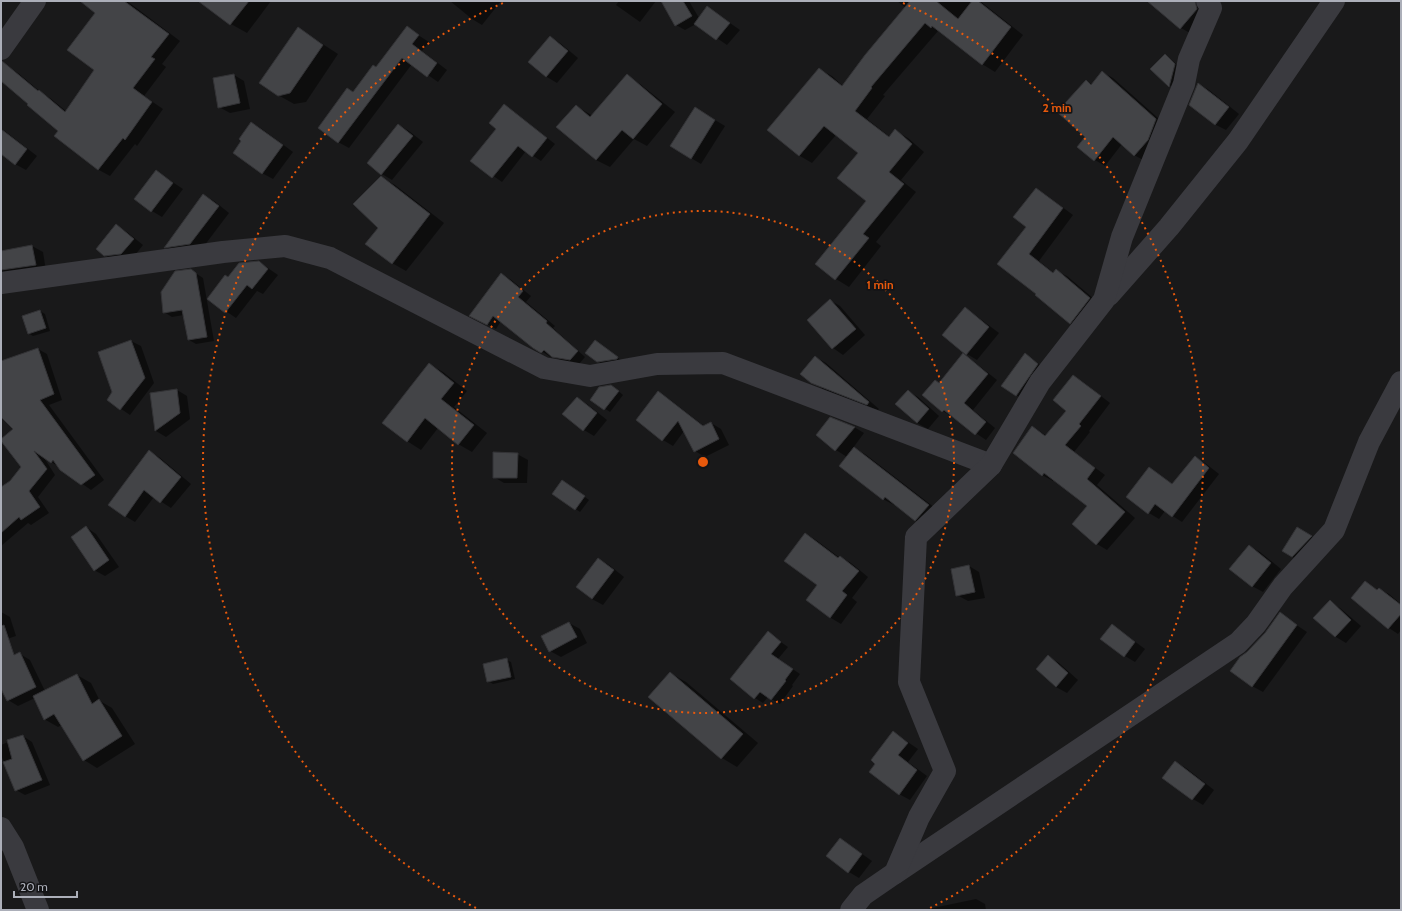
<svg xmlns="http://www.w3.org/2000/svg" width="1402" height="911" viewBox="0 0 1402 911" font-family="Cabin,sans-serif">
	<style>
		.shadow { fill: #0007 }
		.building { fill: #434447; stroke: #333336 }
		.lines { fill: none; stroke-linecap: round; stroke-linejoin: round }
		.minor { stroke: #3a3a3f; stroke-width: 22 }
		.ring { fill: none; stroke: #e8590c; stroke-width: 2; stroke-dasharray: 2 4 }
		.centre { fill: #e8590c; stroke: #141416; stroke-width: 2 }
		.ring-label { font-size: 12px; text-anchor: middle; font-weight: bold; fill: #e8590c; stroke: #141416; stroke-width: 3.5; stroke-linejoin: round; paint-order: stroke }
	</style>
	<rect width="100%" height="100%" fill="#19191a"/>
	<!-- shadow -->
	<g class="shadow">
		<path d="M82 1H127L180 41 162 64 166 67 144 96 163 109 137 146 135 144 110 176 99 170 56 136 60 131 1 80V73L7 66 18 73 43 94 50 98 66 111 96 70 97 12Z"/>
		<path d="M200 1H271L247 33 231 24Z"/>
		<path d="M450 1H501L482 25 472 19Z"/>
		<path d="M619 1H656L640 22 616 5Z"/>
		<path d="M662 1H689L699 18 707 7 740 30 727 45 696 24 685 30 676 25Z"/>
		<path d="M897 1H980L1023 35 995 72 982 64 938 31 883 95 885 96 867 119 890 137 895 131 908 138 924 152 901 180 916 192 876 242 881 246 849 287 836 279 816 263 867 201 859 153 836 135 812 163 800 156 769 130 819 69 832 76 843 86 906 8Z"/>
		<path d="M1149 1H1203L1197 37 1181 28Z"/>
		<path d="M298 28 338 54 306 102 294 104 278 95Z"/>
		<path d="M407 28 429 42 422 51 447 70 438 82 412 64 349 148 338 142 354 93 376 68Z"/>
		<path d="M550 37 560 43 578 58 557 83 547 77 529 62Z"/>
		<path d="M1165 55 1180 67 1174 89 1152 69Z"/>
		<path d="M1102 72 1113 78 1166 125 1145 161 1134 155 1122 144 1105 166 1095 160 1087 137 1086 81 1093 85Z"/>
		<path d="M234 75 244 81 250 109 230 113 219 107Z"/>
		<path d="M627 76 640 84 675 112 647 146 634 139 610 167 596 160 576 106 593 116Z"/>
		<path d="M1199 84 1209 90 1239 114 1226 130 1216 125 1190 105Z"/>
		<path d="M504 106 513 111 555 144 541 161 526 151 502 182 472 161 497 128Z"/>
		<path d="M705 114 725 126 701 164 691 158Z"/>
		<path d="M252 123 262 129 293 152 273 179 262 173 243 141Z"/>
		<path d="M399 125 409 131 423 142 392 180 382 174 368 163Z"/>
		<path d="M1 128 37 156 26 170 15 164 1 153Z"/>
		<path d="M156 171 183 189 162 217 152 211Z"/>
		<path d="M381 177 395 185 444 223 406 271 392 263Z"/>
		<path d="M1036 189 1046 195 1073 215 1039 261 1054 273 1056 271 1067 276 1100 304 1081 329 1070 323 1037 294 999 264 1027 227Z"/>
		<path d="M203 195 214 201 229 213 201 250 175 253 165 247Z"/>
		<path d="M117 226 127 232 143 245 132 259 115 261 105 255Z"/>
		<path d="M32 246 43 252 46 271 1 275V252Z"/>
		<path d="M259 262 278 275 263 294 257 291 236 318 208 299 228 278Z"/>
		<path d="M191 270 203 278 214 341 196 344 189 340 184 315 172 317 164 312Z"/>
		<path d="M502 275 510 279 531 296 526 302 555 326 553 328 585 357 579 364 561 361 552 355 550 357 546 354 534 347 501 321 496 329 479 320Z"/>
		<path d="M830 300 840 306 865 335 843 355 833 348 808 320Z"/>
		<path d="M965 309 975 315 999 333 977 360 967 354Z"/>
		<path d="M40 311 45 314 50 331 33 336 28 333Z"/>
		<path d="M131 341 141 346 154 383 130 415 108 400 113 393Z"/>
		<path d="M600 344 622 361 603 364 597 361Z"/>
		<path d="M38 349 47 354 62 400 49 405 104 480 91 490 43 456 55 475 38 497 49 513 31 525 28 523 1 546V488L11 482 23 467 14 430 1 416V362Z"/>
		<path d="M963 355 973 361 997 380 973 410 995 428 986 440 943 411 939 384Z"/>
		<path d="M1025 355 1048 370 1026 401 1016 395Z"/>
		<path d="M815 357 826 363 879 409 878 410 823 389 812 382Z"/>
		<path d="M429 364 443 372 467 391 454 407 487 433 472 452 458 444 438 428 421 450 407 441Z"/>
		<path d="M1073 376 1083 382 1110 403 1089 431 1090 432 1074 452 1105 475 1097 485 1135 518 1107 550 1097 544 1073 524 1089 506 1054 480 1053 481 1042 475 1014 452 1033 427 1047 436 1068 411Z"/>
		<path d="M616 389 623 395 610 412 591 399Z"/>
		<path d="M177 390 187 396 190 419 166 437 156 431 151 394Z"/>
		<path d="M908 391 918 397 939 416 928 429 917 423Z"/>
		<path d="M658 393 669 399 704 426 711 423 721 429 729 445 705 457 695 451 684 431 673 446 663 440Z"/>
		<path d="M577 398 587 404 607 420 594 436 584 430Z"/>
		<path d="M854 427 864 433 853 448 865 454 939 511 926 526 915 520 894 504V505L883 499 847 457 836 450 817 435Z"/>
		<path d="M149 452 159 457 191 484 171 508 154 497 135 522 125 516Z"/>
		<path d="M517 454 528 460 527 483H504L494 477Z"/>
		<path d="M1195 457 1205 463 1219 474 1182 522 1165 511 1159 519 1149 513V468L1173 485Z"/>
		<path d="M567 484 589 500 580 512 554 494Z"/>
		<path d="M86 527 96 534 119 567 105 576 94 570Z"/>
		<path d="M1297 528 1321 543 1303 563 1283 551Z"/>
		<path d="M806 534 816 540 840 558 841 557 851 563 868 577 852 598 857 602 841 624 831 618 807 600 819 585Z"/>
		<path d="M1249 546 1260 552 1281 569 1263 592 1252 586Z"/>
		<path d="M598 559 609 565 624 577 603 605 592 599 577 587Z"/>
		<path d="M969 566 979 572 985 598 968 601 957 595Z"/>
		<path d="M1365 582 1378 590 1379 589 1389 594 1401 604V630L1398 634 1389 628 1352 598Z"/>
		<path d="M1330 602 1340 608 1361 626 1346 643 1336 637 1315 618Z"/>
		<path d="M1 612 10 617 16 636 1 641Z"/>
		<path d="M1280 614 1307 632 1263 692 1252 686 1248 652 1266 633Z"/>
		<path d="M569 623 580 629 587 643 561 657 550 651Z"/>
		<path d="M1112 626 1122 632 1145 649 1135 662 1125 656Z"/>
		<path d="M768 633 788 647 778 659 800 674 792 685 793 686 780 704 768 697 763 703 755 698 731 679Z"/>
		<path d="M20 654 30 660 45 691 77 675 91 683 100 701 112 708 135 744 97 768 84 760 62 725 58 727 44 719 35 698 18 706 8 700 1 687V663Z"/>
		<path d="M1049 657 1059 663 1078 680 1067 693 1056 687 1037 669Z"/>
		<path d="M506 660 511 662 515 679 493 684 488 681Z"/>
		<path d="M670 673 686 682 758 743 737 767 722 758 650 697Z"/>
		<path d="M893 732 918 749 908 762 927 776 910 800 899 794 877 764Z"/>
		<path d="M23 736 32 742 50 785 25 795 16 790 1 755V745Z"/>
		<path d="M1175 762 1186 768 1214 790 1203 805 1193 799 1164 777Z"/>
		<path d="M841 839 872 861 859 878 849 872 828 856Z"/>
		<path d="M976 899 985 904 986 910 928 909Z"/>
	</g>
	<!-- building -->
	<g class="building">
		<path d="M80 1H124L169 34 151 57 155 59 133 88 152 102 125 140 123 138 98 170 54 136 58 131 27 105 28 104 1 81V61H2L38 91 39 90 65 112 94 70 67 50 95 13Z"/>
		<path d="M198 1H249L230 25Z"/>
		<path d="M661 1H683L692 16 675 26Z"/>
		<path d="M910 1H936L958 19 972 1H978L1011 27 982 65 932 26 931 28 925 23 871 87 872 88 855 111 889 137 895 129 912 144 889 172 904 184 863 234 869 238 835 280 815 264 866 201 837 178 858 153 824 126 799 156 767 130 819 68 842 86 865 55Z"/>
		<path d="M1147 1H1195L1197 9 1180 29Z"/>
		<path d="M707 6 730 23 716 40 694 24Z"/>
		<path d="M407 26 419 35 412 44 437 63 427 77 402 58 338 143 318 128 347 88 353 92 373 65 376 67Z"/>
		<path d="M298 27 323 45 290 93 278 96 259 83Z"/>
		<path d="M550 36 568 51 546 77 528 62Z"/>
		<path d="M1165 54 1175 64 1169 87 1150 69Z"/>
		<path d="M1102 71 1156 119 1148 140 1134 156 1113 137 1094 161 1077 147 1085 137 1057 112 1086 80 1091 85Z"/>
		<path d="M234 74 240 103 218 108 213 78Z"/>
		<path d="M627 74 662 104 633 139 622 130 596 160 556 127 576 105 590 117Z"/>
		<path d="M1198 83 1229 107 1215 125 1189 105Z"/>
		<path d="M504 104 547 138 532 157 518 146 492 178 470 161 496 129 489 123Z"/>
		<path d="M695 107 715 120 691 159 670 146Z"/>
		<path d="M251 122 283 145 262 174 233 153 241 141 239 139Z"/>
		<path d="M398 124 413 136 381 175 367 163Z"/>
		<path d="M1 129 27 149 15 165 1 154Z"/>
		<path d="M156 170 173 183 151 212 134 199Z"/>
		<path d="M381 176 430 214 392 264 365 244 378 228 353 204Z"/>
		<path d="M1036 188 1063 208 1029 254 1053 273 1056 269 1090 298 1070 324 1035 295 1036 294 997 264 1026 227 1013 217Z"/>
		<path d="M203 194 219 206 190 244 164 248Z"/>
		<path d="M116 224 134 239 121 254 104 256 96 249Z"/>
		<path d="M32 245 36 265 1 270V251Z"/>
		<path d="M259 261 268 269 252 289 247 285 225 313 207 299 225 275 228 277 239 263Z"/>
		<path d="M191 269 196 273 207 337 188 340 182 310 163 313 161 292 175 271Z"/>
		<path d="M501 273 523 291 518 297 547 321 546 323 578 351 570 360 552 357 544 350 541 353 533 348 493 316 487 325 469 316Z"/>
		<path d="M830 299 856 329 832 349 807 320Z"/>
		<path d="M965 307 989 327 966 355 942 335Z"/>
		<path d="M40 310 46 328 28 334 22 316Z"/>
		<path d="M131 340 145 378 120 410 107 400 112 392 98 352Z"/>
		<path d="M595 340 618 357 617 359 597 362 585 353Z"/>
		<path d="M38 348 54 394 40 400 95 475 81 485 60 470 53 460 51 463 34 451 47 469 29 491 40 507 21 520 19 517 1 533V487L10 481 21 467 1 441V439L13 429 1 417V361Z"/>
		<path d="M963 353 988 374 964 403 986 422 975 435 944 410 942 412 922 395 935 380 939 383Z"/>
		<path d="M1025 353 1038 364 1016 396 1001 386Z"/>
		<path d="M815 356 869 402 867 405 811 383 800 374Z"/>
		<path d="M429 363 454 383 441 399 474 425 458 445 425 418 407 442 382 423Z"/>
		<path d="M1073 375 1101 396 1079 424 1081 426 1065 445 1095 468 1087 479 1125 512 1096 545 1072 524 1087 506 1044 473 1042 476 1013 453 1032 426 1045 436 1066 411 1053 400Z"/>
		<path d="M611 385 619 391 604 410 590 400 599 387Z"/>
		<path d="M177 389 180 413 155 431 150 393Z"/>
		<path d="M908 390 929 409 917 423 895 404Z"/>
		<path d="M658 391 703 426 711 422 719 439 694 452 678 421 662 441 636 420Z"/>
		<path d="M577 397 597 413 583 431 562 414Z"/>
		<path d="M830 417 855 427 835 451 816 435Z"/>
		<path d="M854 447 929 505 915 521 885 497 883 500 839 466Z"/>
		<path d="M149 450 181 477 160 503 144 490 125 517 108 505Z"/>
		<path d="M493 452 518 453 517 478H493Z"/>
		<path d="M1195 456 1209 468 1172 517 1155 504 1148 514 1126 497 1149 467 1172 484Z"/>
		<path d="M562 480 585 496 575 510 552 494Z"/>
		<path d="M86 526 109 560 94 571 71 537Z"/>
		<path d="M1297 527 1312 536 1292 557 1282 551Z"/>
		<path d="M805 533 838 558 840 556 859 571 842 591 847 595 830 618 806 600 817 585 784 561Z"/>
		<path d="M1249 545 1271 563 1252 587 1229 569Z"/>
		<path d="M598 558 614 570 592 599 576 587Z"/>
		<path d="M969 565 975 592 956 596 951 569Z"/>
		<path d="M1365 581 1377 590 1379 588 1401 605V614L1388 629 1351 598Z"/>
		<path d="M1330 600 1351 620 1335 637 1313 618Z"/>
		<path d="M1280 612 1297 625 1252 687 1230 671 1240 657 1247 652 1265 633Z"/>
		<path d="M569 622 577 637 549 652 541 636Z"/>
		<path d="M1112 624 1135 642 1124 657 1100 639Z"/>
		<path d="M4 625 14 655 20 652 36 687 7 701 1 689V626Z"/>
		<path d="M768 631 781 642 771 654 793 669 785 680 786 681 771 700 760 692 754 699 730 679Z"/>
		<path d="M1048 655 1068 673 1056 687 1036 669Z"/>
		<path d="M507 658 511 677 487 682 483 664Z"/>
		<path d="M670 672 743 734 721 759 648 697Z"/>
		<path d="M77 674 92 704 99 699 122 736 83 761 54 714 44 720 33 696Z"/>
		<path d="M893 731 908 743 898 755 917 770 899 795 869 772 875 764 871 760Z"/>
		<path d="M23 735 42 780 15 791 3 762 12 759 7 740Z"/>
		<path d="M1175 761 1205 784 1192 800 1162 778Z"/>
		<path d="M840 838 862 854 848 873 826 856Z"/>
	</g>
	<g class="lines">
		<!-- minor -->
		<g class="minor">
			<path d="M1 49 35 1"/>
			<path d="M1 283 223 252 285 246 330 258 544 368 590 376 657 364 723 363 991 465"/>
			<path d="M1109 295 1169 227 1238 141 1334 1"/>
			<path d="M1 828 13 847 38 910"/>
			<path d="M895 873 1238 643 1256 624 1283 586 1334 530 1369 442 1401 382"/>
			<path d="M851 910 863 895 895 873 919 817 945 771 909 682 916 537 991 465 1040 382 1104 300 1122 237 1184 84 1189 59 1211 8 1207 1"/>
		</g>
	</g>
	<!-- distance rings -->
	<g class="ring">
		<circle cx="703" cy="462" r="251"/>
		<path d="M476 908A501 501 0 0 1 503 3M903 3A501 501 0 0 1 930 908"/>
	</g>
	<circle cx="703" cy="462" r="6" class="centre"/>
	<g class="ring-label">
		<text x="1057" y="112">2 min</text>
		<text x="880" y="289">1 min</text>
	</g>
	<!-- border -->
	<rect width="1402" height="911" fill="none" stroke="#acafb9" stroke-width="4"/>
	<!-- scale -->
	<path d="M14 891v6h63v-6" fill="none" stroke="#acafb9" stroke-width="2"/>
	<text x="20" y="891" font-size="12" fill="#acafb9" stroke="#141416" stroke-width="3" paint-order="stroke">20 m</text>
</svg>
